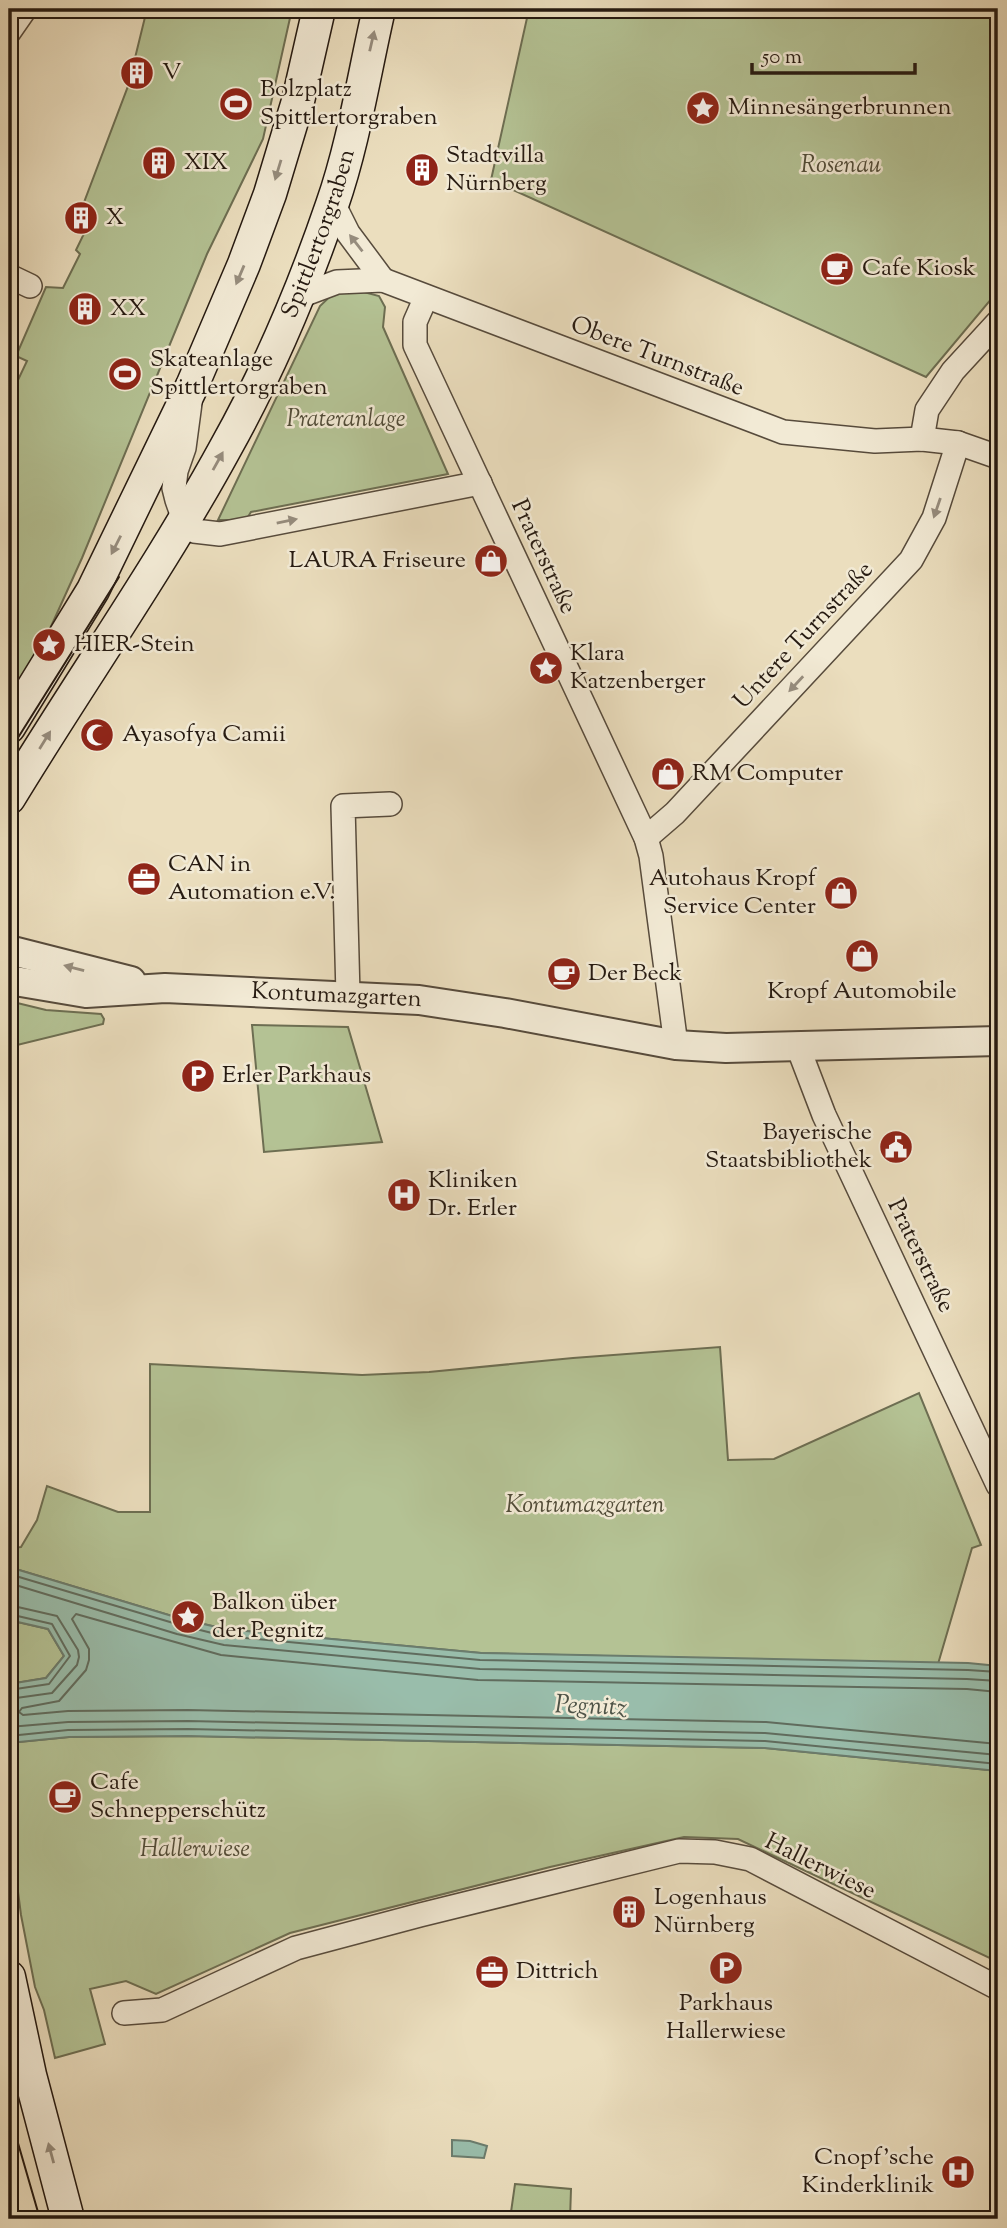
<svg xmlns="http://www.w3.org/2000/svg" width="1007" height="2228" viewBox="0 0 1007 2228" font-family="'Sorts Mill Goudy',serif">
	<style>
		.green { fill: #b4c294; stroke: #6d6e52; stroke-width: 2 }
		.water { fill: #99bdab; stroke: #6b7c6d; stroke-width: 2 }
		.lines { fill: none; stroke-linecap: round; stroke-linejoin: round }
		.shore { stroke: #606c5e; stroke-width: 2 }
		.minor-casing { stroke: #574b3c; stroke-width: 26 }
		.tertiary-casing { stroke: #574b3c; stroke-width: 32 }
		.secondary-casing { stroke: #261a11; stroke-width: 35 }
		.minor { stroke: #f2ead5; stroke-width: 23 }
		.tertiary { stroke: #f2ead5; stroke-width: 28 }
		.secondary { stroke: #f2ead5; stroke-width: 32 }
		.tram { stroke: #261a11; stroke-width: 2 }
		.oneway { fill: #968c7d }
		.labels { text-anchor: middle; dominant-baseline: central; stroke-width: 5; stroke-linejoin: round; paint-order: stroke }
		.poi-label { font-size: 24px; fill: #261a11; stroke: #f2ead5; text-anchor: start }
		.park-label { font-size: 24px; font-style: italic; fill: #514c38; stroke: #f2ead5 }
		.street-label { font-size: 24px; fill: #261a11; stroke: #f2ead5 }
		.water-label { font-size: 26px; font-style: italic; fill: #4e5347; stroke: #f2ead5 }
	</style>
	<rect width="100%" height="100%" fill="#ebdebe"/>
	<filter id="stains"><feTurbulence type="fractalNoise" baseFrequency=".00286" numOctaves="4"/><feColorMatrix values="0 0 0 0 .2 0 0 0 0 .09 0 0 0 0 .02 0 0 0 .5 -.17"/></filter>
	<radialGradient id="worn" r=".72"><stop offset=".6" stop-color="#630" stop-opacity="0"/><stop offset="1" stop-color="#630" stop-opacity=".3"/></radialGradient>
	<!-- green -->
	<g class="green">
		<path d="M147 9H292L263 139 207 254 82 558 44 642 9 697V399L27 361 16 356 46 287 63 288 80 254 76 250 95 211 83 205 130 81 144 84 149 66 134 62Z"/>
		<path d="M529 9H998V291L926 377 491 180Z"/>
		<path d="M341 286 379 296 385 307 383 327 448 474 251 512 246 520H218L320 306Z"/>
		<path d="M9 1001 46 1010 101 1014 104 1019 103 1024 9 1047Z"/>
		<path d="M252 1025 348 1027 382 1142 264 1152Z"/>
		<path d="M720 1347 728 1460 774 1459 919 1393 981 1545 972 1548 938 1664 481 1653 225 1629 182 1619 9 1567V1548L21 1547 37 1520 47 1486 118 1512H150V1364L362 1375 429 1372 573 1358Z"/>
		<path d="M9 1620 48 1629 64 1656 46 1678 9 1684Z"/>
		<path d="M188 1736 765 1748 998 1771V1962L738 1839 684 1837 550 1867 290 1933 156 1994 126 1981 90 1989 105 2044 55 2058 44 2010 35 1987 21 1915 9 1822V1743L69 1737Z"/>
		<path d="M515 2184 571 2189 570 2219H510Z"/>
	</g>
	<!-- water -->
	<g class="water">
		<path d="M9 1567 182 1619 225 1629 481 1653 968 1663 998 1666V1771L765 1748 188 1736 69 1737 9 1743V1684L46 1678 64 1656 48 1629 9 1620Z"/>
		<path d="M452 2140 470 2141 487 2146 484 2158 452 2156Z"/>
	</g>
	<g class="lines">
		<!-- shore -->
		<g class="shore">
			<path d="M9 1574 180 1625 224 1636 480 1660 968 1670 998 1672"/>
			<path d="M9 1583 177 1634 224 1645 480 1669 967 1679 998 1681"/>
			<path d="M9 1605 57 1616 78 1650 79 1657 77 1665 52 1693 9 1699"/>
			<path d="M9 1614 52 1624 70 1656 49 1684 9 1690"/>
			<path d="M998 1692 967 1689 478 1680 221 1655 76 1614 72 1619 89 1649V1660L86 1670 59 1701 22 1708 19 1712 23 1715 68 1711 188 1710 766 1722 998 1744"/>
			<path d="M9 1727 68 1722 188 1721 765 1733 998 1755"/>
			<path d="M9 1736 68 1730 188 1729 765 1741 998 1764"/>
		</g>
		<!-- minor casing -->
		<g class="minor-casing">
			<g id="minor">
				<path d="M9 32 25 9"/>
				<path d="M333 203 348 233 383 280"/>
				<path d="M9 276 30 286"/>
				<path d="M297 297 337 282 383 280 783 432 875 441 922 439 958 443 998 457"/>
				<path d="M426 297 415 322V345L646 838 651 856 676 1045"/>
				<path d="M190 403 184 448 176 471 174 488 177 500 184 520 194 531 220 534 480 483"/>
				<path d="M922 439 927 410 953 371 998 322"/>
				<path d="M646 838 675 813 911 560 934 518 958 443"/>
				<path d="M348 995 343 806 390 804"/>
				<path d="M798 1047 824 1115 998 1485"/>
				<path d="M124 2013 162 2010 296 1948 420 1915 679 1851 715 1852 750 1859 998 1988"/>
			</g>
		</g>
		<!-- tertiary casing -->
		<g class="tertiary-casing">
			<g id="tertiary">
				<path d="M9 950 131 981"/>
				<path id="s1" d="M9 980 86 993 165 988 419 1000 505 1013 676 1045 726 1048 998 1041"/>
			</g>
		</g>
		<!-- secondary casing -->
		<g class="secondary-casing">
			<g id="secondary">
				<path d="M9 727 93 590 192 386 244 264 270 194 298 101 319 9"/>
				<path id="s2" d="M9 798C80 681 160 568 226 447 269 370 304 287 332 205 354 142 364 74 379 9"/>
				<path d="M9 1977 30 2075 68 2219"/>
			</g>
		</g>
		<!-- minor -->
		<use href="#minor" class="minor"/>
		<!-- tertiary -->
		<use href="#tertiary" class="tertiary"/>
		<!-- secondary -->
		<use href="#secondary" class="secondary"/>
		<!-- tram -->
		<g class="tram">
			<path d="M9 752 119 577"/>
			<path d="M9 2112 40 2219"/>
		</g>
	</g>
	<!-- one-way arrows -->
	<defs><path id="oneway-solid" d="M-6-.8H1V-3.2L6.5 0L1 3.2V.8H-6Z" transform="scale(1.75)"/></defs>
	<g class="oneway">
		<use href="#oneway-solid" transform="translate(372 41) rotate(-77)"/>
		<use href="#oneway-solid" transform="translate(278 170) rotate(107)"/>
		<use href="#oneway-solid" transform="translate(356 243) rotate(-128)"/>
		<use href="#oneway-solid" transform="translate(240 275) rotate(113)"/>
		<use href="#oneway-solid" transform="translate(218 461) rotate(-61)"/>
		<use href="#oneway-solid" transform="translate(937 508) rotate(109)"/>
		<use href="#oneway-solid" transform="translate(287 521) rotate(-11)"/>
		<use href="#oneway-solid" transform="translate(116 545) rotate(117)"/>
		<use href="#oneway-solid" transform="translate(796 684) rotate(133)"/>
		<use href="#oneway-solid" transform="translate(45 740) rotate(-58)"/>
		<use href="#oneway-solid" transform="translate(74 968) rotate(-165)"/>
		<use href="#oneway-solid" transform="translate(51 2153) rotate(-105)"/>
	</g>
	<!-- icons -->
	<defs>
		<g id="building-disc" transform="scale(1.75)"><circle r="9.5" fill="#8f2418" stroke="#f2ead5"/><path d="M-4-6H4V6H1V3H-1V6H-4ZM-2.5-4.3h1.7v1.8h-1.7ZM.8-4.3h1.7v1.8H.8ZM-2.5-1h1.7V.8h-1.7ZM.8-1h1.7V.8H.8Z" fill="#fff"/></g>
		<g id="stadium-disc" transform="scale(1.75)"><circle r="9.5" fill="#8f2418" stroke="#f2ead5"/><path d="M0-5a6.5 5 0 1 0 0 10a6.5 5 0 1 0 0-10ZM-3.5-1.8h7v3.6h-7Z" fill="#fff"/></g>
		<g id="sight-disc" transform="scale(1.75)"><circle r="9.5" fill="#8f2418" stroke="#f2ead5"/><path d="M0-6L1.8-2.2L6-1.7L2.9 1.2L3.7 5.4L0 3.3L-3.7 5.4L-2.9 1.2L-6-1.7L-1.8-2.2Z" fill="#fff"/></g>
		<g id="cafe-disc" transform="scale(1.75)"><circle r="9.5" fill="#8f2418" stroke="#f2ead5"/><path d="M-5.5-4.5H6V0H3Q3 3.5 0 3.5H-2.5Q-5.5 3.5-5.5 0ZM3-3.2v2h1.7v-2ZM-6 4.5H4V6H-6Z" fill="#fff"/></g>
		<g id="shop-disc" transform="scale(1.75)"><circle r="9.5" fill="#8f2418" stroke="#f2ead5"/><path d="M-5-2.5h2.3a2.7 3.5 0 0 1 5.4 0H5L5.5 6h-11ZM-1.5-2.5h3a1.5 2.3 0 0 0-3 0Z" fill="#fff"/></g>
		<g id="mosque-disc" transform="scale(1.75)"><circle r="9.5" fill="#8f2418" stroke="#f2ead5"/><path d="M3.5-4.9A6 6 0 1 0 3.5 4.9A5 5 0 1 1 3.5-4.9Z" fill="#fff"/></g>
		<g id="office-disc" transform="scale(1.75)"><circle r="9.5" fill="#8f2418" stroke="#f2ead5"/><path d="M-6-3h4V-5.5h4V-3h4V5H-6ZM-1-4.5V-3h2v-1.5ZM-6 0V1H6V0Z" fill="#fff"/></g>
		<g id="parking-disc" transform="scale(1.75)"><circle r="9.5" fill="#8f2418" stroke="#f2ead5"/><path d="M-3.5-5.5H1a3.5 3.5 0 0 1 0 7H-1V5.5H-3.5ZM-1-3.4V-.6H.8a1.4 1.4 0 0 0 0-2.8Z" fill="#fff"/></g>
		<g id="civic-disc" transform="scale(1.75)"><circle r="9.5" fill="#8f2418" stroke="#f2ead5"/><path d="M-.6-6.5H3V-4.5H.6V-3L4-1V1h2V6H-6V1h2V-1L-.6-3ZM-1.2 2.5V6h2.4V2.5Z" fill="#fff"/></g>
		<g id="hospital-disc" transform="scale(1.75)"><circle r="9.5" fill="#8f2418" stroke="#f2ead5"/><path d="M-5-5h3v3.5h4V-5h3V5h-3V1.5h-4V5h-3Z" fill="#fff"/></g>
	</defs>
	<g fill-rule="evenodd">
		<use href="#building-disc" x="137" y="73"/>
		<use href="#stadium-disc" x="236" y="104"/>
		<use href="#sight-disc" x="703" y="108"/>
		<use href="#building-disc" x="159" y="163"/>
		<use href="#building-disc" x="422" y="170"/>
		<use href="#building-disc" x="81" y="218"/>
		<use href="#cafe-disc" x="837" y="269"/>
		<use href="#building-disc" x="85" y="309"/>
		<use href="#stadium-disc" x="125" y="374"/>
		<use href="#shop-disc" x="491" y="561"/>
		<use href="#sight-disc" x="49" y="645"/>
		<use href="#sight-disc" x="546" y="668"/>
		<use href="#mosque-disc" x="97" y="735"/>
		<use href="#shop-disc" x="668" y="774"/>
		<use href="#office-disc" x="144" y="879"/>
		<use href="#shop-disc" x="841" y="893"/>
		<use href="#shop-disc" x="862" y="956"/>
		<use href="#cafe-disc" x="564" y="974"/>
		<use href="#parking-disc" x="198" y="1076"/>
		<use href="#civic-disc" x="896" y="1147"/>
		<use href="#hospital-disc" x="404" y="1195"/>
		<use href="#sight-disc" x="188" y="1617"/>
		<use href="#cafe-disc" x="65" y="1797"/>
		<use href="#building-disc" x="629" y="1912"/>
		<use href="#parking-disc" x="726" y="1968"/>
		<use href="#office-disc" x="492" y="1972"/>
		<use href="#hospital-disc" x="958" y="2172"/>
	</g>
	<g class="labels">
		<!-- poi labels -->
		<g class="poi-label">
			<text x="162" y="73">V</text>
			<text x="260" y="90">Bolzplatz<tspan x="260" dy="28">Spittlertorgraben</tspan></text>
			<text x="728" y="108">Minnesängerbrunnen</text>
			<text x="446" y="156">Stadtvilla<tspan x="446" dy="28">Nürnberg</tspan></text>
			<text x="184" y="163">XIX</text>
			<text x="106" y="218">X</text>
			<text x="862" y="269">Cafe Kiosk</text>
			<text x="110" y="309">XX</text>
			<text x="150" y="360">Skateanlage<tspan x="150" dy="28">Spittlertorgraben</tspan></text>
			<text x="466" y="561" text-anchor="end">LAURA Friseure</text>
			<text x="74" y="645">HIER-Stein</text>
			<text x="570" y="654">Klara<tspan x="570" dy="28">Katzenberger</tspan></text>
			<text x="122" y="735">Ayasofya Camii</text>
			<text x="692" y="774">RM Computer</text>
			<text x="168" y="865">CAN in<tspan x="168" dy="28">Automation e.V.</tspan></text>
			<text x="816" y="879" text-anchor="end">Autohaus Kropf<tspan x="816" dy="28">Service Center</tspan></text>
			<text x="588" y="974">Der Beck</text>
			<text x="862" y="992" text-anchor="middle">Kropf Automobile</text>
			<text x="222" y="1076">Erler Parkhaus</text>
			<text x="872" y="1133" text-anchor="end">Bayerische<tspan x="872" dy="28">Staatsbibliothek</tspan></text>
			<text x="428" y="1181">Kliniken<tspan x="428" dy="28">Dr. Erler</tspan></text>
			<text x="212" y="1603">Balkon über<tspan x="212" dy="28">der Pegnitz</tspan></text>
			<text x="90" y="1783">Cafe<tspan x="90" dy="28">Schnepperschütz</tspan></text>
			<text x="654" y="1898">Logenhaus<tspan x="654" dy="28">Nürnberg</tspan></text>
			<text x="516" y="1972">Dittrich</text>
			<text x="726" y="2004" text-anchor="middle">Parkhaus<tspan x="726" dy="28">Hallerwiese</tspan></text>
			<text x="934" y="2158" text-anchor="end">Cnopf'sche<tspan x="934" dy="28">Kinderklinik</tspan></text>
		</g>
		<!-- park labels -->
		<g class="park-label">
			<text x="841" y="166">Rosenau</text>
			<text x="346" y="420">Prateranlage</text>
			<text x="585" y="1506">Kontumazgarten</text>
			<text x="195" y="1850">Hallerwiese</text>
		</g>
		<!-- street labels -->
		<g class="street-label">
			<text stroke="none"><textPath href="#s2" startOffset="646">Spittlertorgraben</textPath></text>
			<text transform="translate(657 357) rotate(21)">Obere Turnstraße</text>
			<text transform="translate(543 557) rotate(65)">Praterstraße</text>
			<text transform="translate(804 636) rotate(-47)">Untere Turnstraße</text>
			<text stroke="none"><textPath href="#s1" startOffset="329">Kontumazgarten</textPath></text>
			<text transform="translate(920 1256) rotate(64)">Praterstraße</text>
			<text transform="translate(820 1867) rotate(26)">Hallerwiese</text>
		</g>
		<!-- water labels -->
		<g class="water-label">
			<text transform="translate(591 1707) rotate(2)">Pegnitz</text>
		</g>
	</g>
	<!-- margin -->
	<rect width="1007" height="2228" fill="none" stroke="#ebdebe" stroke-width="35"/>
	<rect x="10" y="10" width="986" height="2207" fill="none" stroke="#261a11" stroke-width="3.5"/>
	<rect x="18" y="18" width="972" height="2193" fill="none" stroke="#261a11" stroke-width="2"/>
	<!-- scale -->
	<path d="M752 63v10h163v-10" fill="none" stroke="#261a11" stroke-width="3.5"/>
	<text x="762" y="63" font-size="21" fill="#261a11" stroke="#f2ead5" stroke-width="5" paint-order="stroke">50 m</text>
	<rect width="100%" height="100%" filter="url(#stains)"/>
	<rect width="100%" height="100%" fill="url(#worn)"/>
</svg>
